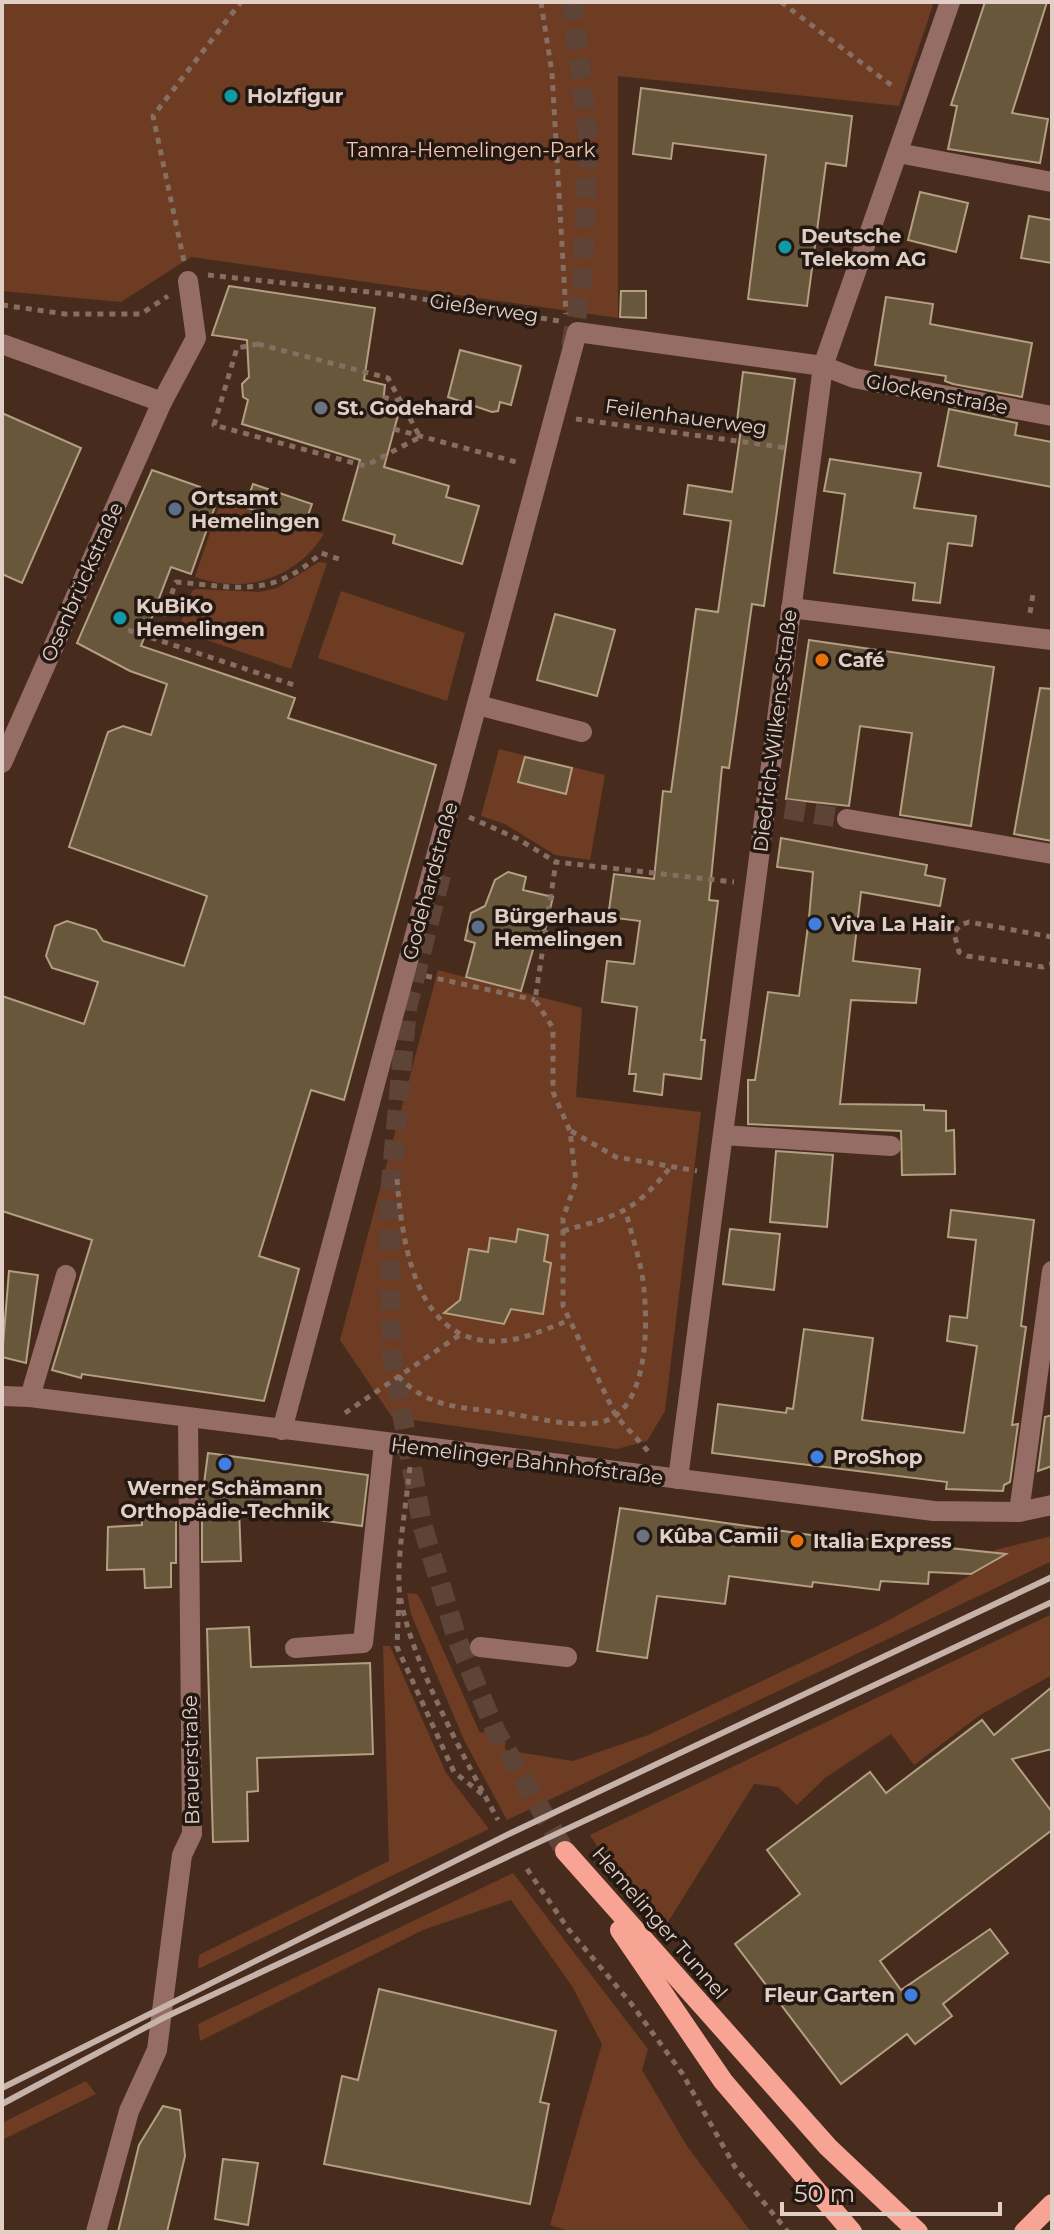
<svg xmlns="http://www.w3.org/2000/svg" width="1054" height="2234" viewBox="0 0 1054 2234" font-family="Montserrat,sans-serif">
	<style>
		.green { fill: #6d3c23 }
		.building { fill: #69573c; stroke: #b39f82; stroke-width: 2 }
		.lines { fill: none; stroke-linecap: round; stroke-linejoin: round }
		.minor-tunnel { stroke: #5e4437; stroke-width: 20; stroke-dasharray: 20 10; stroke-linecap: butt }
		.major-tunnel { stroke: #5e4437; stroke-width: 20; stroke-dasharray: 20 10; stroke-linecap: butt }
		.path { stroke: #866e62; stroke-width: 5; stroke-dasharray: 6 6; stroke-linecap: butt }
		.minor { stroke: #966d65; stroke-width: 20 }
		.major { stroke: #f8a494; stroke-width: 20 }
		.rail { stroke: #c6b2a8; stroke-width: 6 }
		.culture-dot { fill: #0f9aa8; stroke: #241812; stroke-width: 3 }
		.worship-dot { fill: #6b7280; stroke: #241812; stroke-width: 3 }
		.service-dot { fill: #5c6f8a; stroke: #241812; stroke-width: 3 }
		.food-dot { fill: #e8710a; stroke: #241812; stroke-width: 3 }
		.shop-dot { fill: #3f7fe0; stroke: #241812; stroke-width: 3 }
		.labels { text-anchor: middle; dominant-baseline: central; stroke-width: 7; stroke-linejoin: round; paint-order: stroke }
		.poi-label { font-size: 20px; font-weight: bold; fill: #e1cfc6; stroke: #241812; text-anchor: start }
		.park-label { font-size: 20px; fill: #f6c8b2; stroke: #241812 }
		.street-label { font-size: 20px; fill: #e1cfc6; stroke: #241812 }
	</style>
	<rect width="100%" height="100%" fill="#472c1e"/>
	<!-- green -->
	<g class="green">
		<path d="M2 2H934L899 106 618 76V318L191 257 121 302 2 291Z"/>
		<path d="M221 500 324 534C297 578 244 595 195 577Z"/>
		<path d="M319 562 327 563 291 669 178 630 192 591 196 589 259 592 277 588Z"/>
		<path d="M341 591 465 633 447 701 318 658Z"/>
		<path d="M499 749 605 775 590 860 555 855 505 824 481 816Z"/>
		<path d="M438 970 582 1008 576 1097 701 1112 665 1411 647 1441 617 1449 392 1417 340 1340Z"/>
		<path d="M1052 1536V1561L507 1820 464 1740 411 1614 407 1593 417 1594 421 1600 480 1733 499 1727 506 1728 505 1750 573 1761 648 1735 878 1626 989 1565 995 1550Z"/>
		<path d="M1052 1614V1675L980 1715 914 1765 891 1734 825 1778 797 1805 778 1787 754 1784 663 1930 619 1880 590 1835Z"/>
		<path d="M383 1646H390L446 1773 489 1829 198 1969 199 1955 389 1861Z"/>
		<path d="M513 1873 648 2049 642 2070 687 2146 751 2232H572L550 2225 602 2044 572 1986 511 1900 423 1930 200 2041 198 2024Z"/>
		<path d="M86 2081 96 2094 2 2140V2123Z"/>
	</g>
	<!-- building -->
	<g class="building">
		<path d="M985 2H1047L1012 113 1048 119 1040 163 948 149 957 106 951 105Z"/>
		<path d="M641 88 852 116 846 166 826 163 807 306 748 299 766 155 673 143 671 159 633 154Z"/>
		<path d="M920 192 968 203 956 252 908 240Z"/>
		<path d="M1029 216 1052 220V263L1021 258Z"/>
		<path d="M229 286 375 308 364 380 385 385 383 403 400 408 384 467 449 486 446 497 479 506 462 564 393 543 395 535 343 520 360 460 242 424 248 400 243 397 242 384 249 377 247 340 212 335Z"/>
		<path d="M621 291H646V318L620 317Z"/>
		<path d="M886 297 933 304 930 324 1032 343 1022 397 953 384 945 381 946 376 875 365Z"/>
		<path d="M460 350 521 366 511 405 500 402 498 411 492 412 448 397Z"/>
		<path d="M743 372 795 379 764 606 752 604 729 768 722 767 709 900 718 901 701 1040H705L701 1079 664 1074 662 1095 634 1091 636 1074H629L637 1007 602 1002 607 961 634 964 640 921 608 917 614 874 654 879 663 791 671 792 696 609 718 612 731 521 684 514 688 485 732 492 741 429H736Z"/>
		<path d="M949 409 1017 423 1015 435 1052 442V487L938 466Z"/>
		<path d="M2 413 81 448 22 583 2 574Z"/>
		<path d="M830 459 921 473 914 508 976 516 972 546 948 543 940 603 913 600 915 583 834 573 845 494 824 491Z"/>
		<path d="M152 470 200 487 198 495 217 501 191 574 171 567 141 646 295 698 288 718 436 765 344 1100 311 1090 259 1256 299 1269 264 1401 82 1374 81 1378 52 1370 92 1240 2 1211V996L84 1024 98 982 52 968 46 956 55 926 67 921 96 930 103 941 184 966 207 896 69 847 108 732 123 726 151 735 167 684 130 671 77 643Z"/>
		<path d="M253 484 312 504 304 527 245 507Z"/>
		<path d="M555 614 615 630 597 696 537 680Z"/>
		<path d="M809 640 994 667 971 826 900 815 912 733 860 726 849 806 786 799Z"/>
		<path d="M1040 688 1052 689V841L1014 834Z"/>
		<path d="M525 757 572 768 566 794 518 782Z"/>
		<path d="M781 838 927 865 925 875 945 879 940 906 861 892 853 961 920 969 916 1003 851 1000 840 1104 924 1105V1110L946 1111V1131L954 1130 955 1174 902 1175 901 1131 748 1124V1080H755L768 992 799 996 809 918 813 872 777 867Z"/>
		<path d="M508 872 526 877 523 890 553 897 545 930 539 929 521 991 466 977 475 943 465 940 471 913 485 906 495 880Z"/>
		<path d="M776 1151 833 1155 827 1227 770 1222Z"/>
		<path d="M951 1210 1034 1220 1021 1326 1026 1327 1012 1425 1018 1424 1010 1482 1004 1485 1003 1491 946 1489 947 1482 712 1453 718 1404 786 1413 787 1408 793 1409 804 1329 873 1338 862 1420 964 1433 977 1346 947 1341 950 1316 967 1318 976 1240 948 1237Z"/>
		<path d="M518 1229 548 1235 544 1261 551 1263 543 1314 511 1309 504 1324 444 1313 460 1300 469 1249 488 1252 490 1238 516 1242Z"/>
		<path d="M730 1229 780 1234 774 1290 723 1284Z"/>
		<path d="M9 1271 38 1275 26 1363 2 1357Z"/>
		<path d="M1052 1415V1466L1038 1471 1045 1417Z"/>
		<path d="M208 1453 368 1475 362 1526 239 1509 241 1561 202 1562V1499Z"/>
		<path d="M141 1507 176 1510V1563H171V1587L145 1588 144 1569 107 1570 108 1527 142 1525Z"/>
		<path d="M620 1508 825 1537 931 1542V1546L1006 1554 971 1574 929 1572 928 1584 881 1581 879 1590 813 1582 812 1587 729 1576 725 1604 657 1596 647 1658 597 1651Z"/>
		<path d="M249 1627 251 1667 370 1663 373 1754 257 1758 258 1791 247 1792 248 1841 213 1842 207 1629Z"/>
		<path d="M1052 1687V1749L1012 1759 1052 1812V1830L880 1961 901 1990 990 1929 1008 1953 943 2004 952 2016 915 2044 907 2034 841 2084 735 1944 800 1894 767 1850 870 1772 886 1793 982 1720 994 1735Z"/>
		<path d="M379 1989 556 2031 540 2102 549 2104 530 2204 324 2164 342 2076 358 2080Z"/>
		<path d="M163 2106 180 2110 185 2156 167 2232H118L139 2145Z"/>
		<path d="M223 2159 258 2163 248 2225 215 2219Z"/>
	</g>
	<g class="lines">
		<!-- minor-tunnel -->
		<path class="minor-tunnel" d="M785 809 847 819"/>
		<!-- major-tunnel -->
		<g class="major-tunnel">
			<path d="M571 347 582 283 589 143 572 2"/>
			<path d="M441 875 407 1008 389 1205 392 1357 422 1524 457 1639 496 1732 565 1851"/>
		</g>
		<!-- path -->
		<g class="path">
			<path d="M541 2 552 73 566 314"/>
			<path d="M781 2 895 88"/>
			<path d="M184 261 153 116 241 2"/>
			<path d="M208 275 397 295 559 321"/>
			<path d="M2 305 65 314H141L168 296"/>
			<path d="M258 344 388 378 420 437 365 466 214 425 237 348Z"/>
			<path d="M383 397 401 402"/>
			<path d="M576 419 788 448"/>
			<path d="M394 429 520 463"/>
			<path d="M1030 613 1033 594"/>
			<path d="M128 630 297 686"/>
			<path d="M155 639 176 582C237 587 271 599 321 553L339 559"/>
			<path d="M469 817 518 839 556 862"/>
			<path d="M1052 937 969 922 960 925 954 933 959 952 967 956 1043 967 1052 964"/>
			<path d="M426 976 535 1000"/>
			<path d="M571 1131 616 1157 697 1171"/>
			<path d="M397 1179C402 1241 415 1346 500 1341 524 1340 548 1328 570 1320"/>
			<path d="M563 1231C618 1215 632 1214 669 1169"/>
			<path d="M398 1376C429 1409 463 1407 505 1413 534 1417 568 1427 597 1423 648 1416 648 1328 644 1290 642 1264 632 1237 626 1212"/>
			<path d="M345 1413 461 1334"/>
			<path d="M648 1451 616 1416 563 1306V1218L576 1182 570 1131 553 1092V1028L535 1000 556 862 734 882"/>
			<path d="M410 1467C407 1498 395 1568 400 1595 411 1662 465 1759 498 1820"/>
			<path d="M399 1598 397 1647 454 1772 482 1794"/>
			<path d="M527 1869 569 1930 630 2002 682 2073 735 2167 788 2232"/>
		</g>
		<!-- minor -->
		<g class="minor">
			<path d="M898 153 1052 182"/>
			<path d="M2 344 162 402 196 338 188 281"/>
			<path d="M791 608 1052 640"/>
			<path d="M478 705 582 732"/>
			<path d="M2 763 162 402"/>
			<path d="M847 819 1052 854"/>
			<path d="M723 1135 891 1146"/>
			<path d="M2 1396 30 1397 934 1511 1019 1512 1052 1505"/>
			<path d="M30 1397 66 1275"/>
			<path d="M282 1430 577 332 823 366 854 378 1052 416"/>
			<path d="M678 1479 823 366 950 2"/>
			<path d="M1019 1512 1052 1271"/>
			<path d="M480 1647 567 1657"/>
			<path d="M295 1648 363 1643 384 1443"/>
			<path d="M96 2232 129 2111 157 2050 182 1855 192 1834 188 1418"/>
		</g>
		<!-- major -->
		<g class="major">
			<path d="M565 1851 828 2147 918 2232"/>
			<path d="M620 1930 723 2081 852 2232"/>
			<path d="M1024 2232 1052 2204"/>
		</g>
		<!-- rail -->
		<g class="rail">
			<path d="M2 2088 511 1833 1052 1577"/>
			<path d="M2 2104 163 2018 1052 1602"/>
		</g>
	</g>
	<!-- markers -->
	<g class="culture-dot">
		<circle cx="231" cy="96" r="8"/>
		<circle cx="785" cy="247" r="8"/>
		<circle cx="120" cy="618" r="8"/>
	</g>
	<g class="worship-dot">
		<circle cx="321" cy="408" r="8"/>
		<circle cx="643" cy="1536" r="8"/>
	</g>
	<g class="service-dot">
		<circle cx="175" cy="509" r="8"/>
		<circle cx="478" cy="927" r="8"/>
	</g>
	<g class="food-dot">
		<circle cx="822" cy="660" r="8"/>
		<circle cx="797" cy="1541" r="8"/>
	</g>
	<g class="shop-dot">
		<circle cx="815" cy="924" r="8"/>
		<circle cx="817" cy="1457" r="8"/>
		<circle cx="225" cy="1464" r="8"/>
		<circle cx="911" cy="1995" r="8"/>
	</g>
	<g class="labels">
		<!-- poi labels -->
		<g class="poi-label">
			<text x="247" y="96">Holzfigur</text>
			<text x="801" y="236">Deutsche<tspan x="801" dy="23">Telekom AG</tspan></text>
			<text x="337" y="408">St. Godehard</text>
			<text x="191" y="498">Ortsamt<tspan x="191" dy="23">Hemelingen</tspan></text>
			<text x="136" y="606">KuBiKo<tspan x="136" dy="23">Hemelingen</tspan></text>
			<text x="838" y="660">Café</text>
			<text x="494" y="916">Bürgerhaus<tspan x="494" dy="23">Hemelingen</tspan></text>
			<text x="831" y="924">Viva La Hair</text>
			<text x="833" y="1457">ProShop</text>
			<text x="225" y="1488" text-anchor="middle">Werner Schämann<tspan x="225" dy="23">Orthopädie-Technik</tspan></text>
			<text x="659" y="1536">Kûba Camii</text>
			<text x="813" y="1541">Italia Express</text>
			<text x="895" y="1995" text-anchor="end">Fleur Garten</text>
		</g>
		<!-- park labels -->
		<g class="park-label">
			<text x="471" y="150">Tamra-Hemelingen-Park</text>
		</g>
		<!-- street labels -->
		<g class="street-label">
			<text transform="translate(484 308) rotate(8)">Gießerweg</text>
			<text transform="translate(937 394) rotate(11)">Glockenstraße</text>
			<text transform="translate(686 417) rotate(8)">Feilenhauerweg</text>
			<text transform="translate(82 582) rotate(-66)">Osenbrückstraße</text>
			<text transform="translate(775 731) rotate(-83)">Diedrich-Wilkens-Straße</text>
			<text transform="translate(430 881) rotate(-75)">Godehardstraße</text>
			<text transform="translate(527 1461) rotate(7)">Hemelinger Bahnhofstraße</text>
			<text transform="translate(191 1760) rotate(-91)">Brauerstraße</text>
			<text transform="translate(660 1923) rotate(49)">Hemelinger Tunnel</text>
		</g>
	</g>
	<!-- border -->
	<rect width="1054" height="2234" fill="none" stroke="#e1cfc6" stroke-width="8"/>
	<!-- scale -->
	<path d="M782 2202v12h218v-12" fill="none" stroke="#e1cfc6" stroke-width="4"/>
	<text x="794" y="2202" font-size="24" fill="#e1cfc6" stroke="#241812" stroke-width="6" paint-order="stroke">50 m</text>
</svg>
